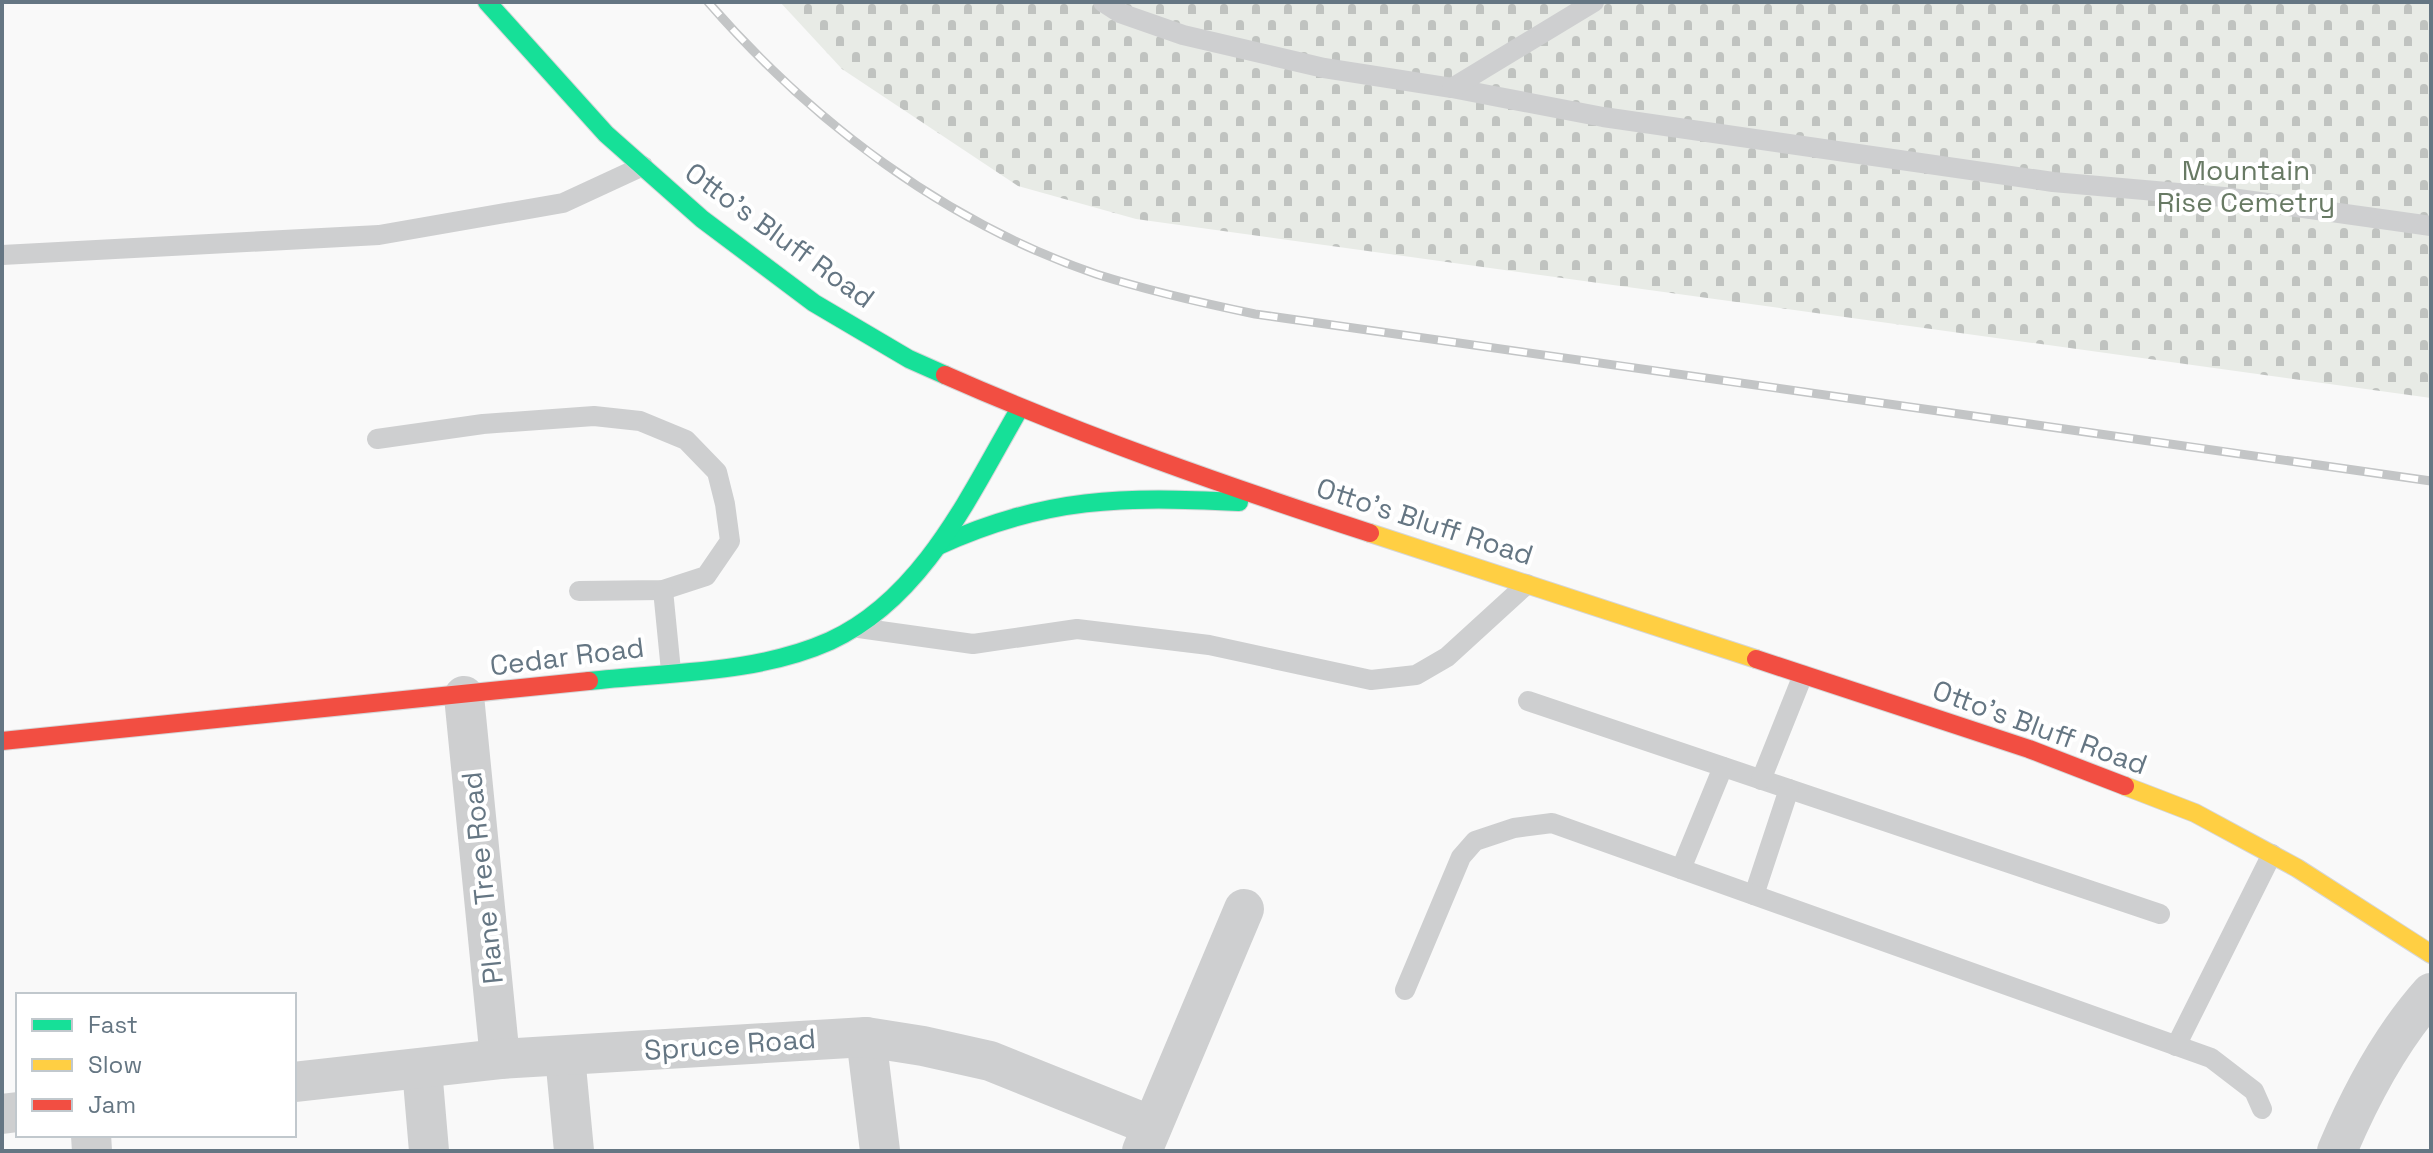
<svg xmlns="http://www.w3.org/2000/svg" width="2433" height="1153" viewBox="0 0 2433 1153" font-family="'Space Grotesk',sans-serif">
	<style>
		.cemetery { fill: url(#cemetery-stones) }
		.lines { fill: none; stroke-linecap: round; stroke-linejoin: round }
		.fast-casing { stroke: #d5d6d7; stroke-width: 20 }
		.slow-casing { stroke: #d5d6d7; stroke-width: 20 }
		.jam-casing { stroke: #d5d6d7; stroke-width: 20 }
		.lane { stroke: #cecfd0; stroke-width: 20 }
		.street { stroke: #cecfd0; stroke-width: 40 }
		.fast { stroke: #16e098; stroke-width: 18 }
		.slow { stroke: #ffcf43; stroke-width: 18 }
		.jam { stroke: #f24e42; stroke-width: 18 }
		.rail-casing { stroke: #c3c5c6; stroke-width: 9 }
		.rail { stroke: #fff; stroke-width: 6; stroke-dasharray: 18; stroke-linecap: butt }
		.labels { text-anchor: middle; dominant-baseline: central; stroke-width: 8; stroke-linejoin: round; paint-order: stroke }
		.park-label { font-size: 28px; fill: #687a64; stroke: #fff }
		.street-label { font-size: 28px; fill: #657683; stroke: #fff }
	</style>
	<defs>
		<pattern id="cemetery-stones" width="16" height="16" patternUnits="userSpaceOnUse" patternTransform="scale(2)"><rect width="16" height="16" fill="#e8ebe6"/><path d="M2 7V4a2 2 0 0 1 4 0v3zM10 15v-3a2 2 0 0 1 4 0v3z" fill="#c0c3c0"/></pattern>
	</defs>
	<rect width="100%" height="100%" fill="#f9f9f9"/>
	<!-- cemetery -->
	<path class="cemetery" d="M780 2H2431V398L1136 219 1018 186 842 69Z"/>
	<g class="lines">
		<!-- fast casing -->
		<g class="fast-casing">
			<g id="fast">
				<path d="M487 2 606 134 702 219 814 303 909 359 945 375"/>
				<path d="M938 546C1045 497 1124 496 1239 502"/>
				<path d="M589 681C668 672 756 674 830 641 924 598 971 492 1020 408"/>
			</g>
		</g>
		<!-- slow casing -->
		<g class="slow-casing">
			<g id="slow">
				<path d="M1370 533 1756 659"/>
				<path d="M2125 786 2195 813 2297 868 2431 954"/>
			</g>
		</g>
		<!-- jam casing -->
		<g class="jam-casing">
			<g id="jam">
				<path d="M945 375C1083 436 1226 486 1370 533"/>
				<path d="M1756 659 2029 749 2125 786"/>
				<path d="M2 741 589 681"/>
			</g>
		</g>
		<!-- lane -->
		<g class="lane">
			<path d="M1103 2 1120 13 1183 35 1324 68 1452 88 1603 117 2053 182 2224 197 2431 226"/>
			<path d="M1452 88 1594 2"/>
			<path d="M2 255 379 235 563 203 643 166"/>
			<path d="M377 439 483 424 594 416 640 421 686 440 717 472 725 504 730 541 706 576 663 590 579 591"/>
			<path d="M663 590 671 671"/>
			<path d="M859 628 973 644 1077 629 1209 645 1371 680 1416 675 1447 657 1527 584"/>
			<path d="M1528 701 2160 914"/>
			<path d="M1761 780 1803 675"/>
			<path d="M1681 869 1723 767"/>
			<path d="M1754 895 1789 789"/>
			<path d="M1405 990 1461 857 1475 841 1514 828 1552 823 2211 1058 2254 1091 2262 1109"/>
			<path d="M2176 1046 2272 854"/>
		</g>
		<!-- street -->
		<g class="street">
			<path d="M464 696 500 1059"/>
			<path d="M866 1037 880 1151"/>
			<path d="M565 1056 574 1151"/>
			<path d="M422 1069 429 1151"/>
			<path d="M294 1082 500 1059 866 1037 923 1046 990 1061 1152 1126"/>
			<path d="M2 1114 18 1112"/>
			<path d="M91 1135 92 1151"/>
			<path d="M1142 1151 1244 909"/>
			<path d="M2337 1151C2361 1094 2390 1039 2431 993"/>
		</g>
		<!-- fast -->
		<use href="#fast" class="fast"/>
		<!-- slow -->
		<use href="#slow" class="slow"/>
		<!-- jam -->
		<use href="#jam" class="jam"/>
		<!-- rail casing -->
		<g class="rail-casing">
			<path id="rail" d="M708 2C813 122 944 222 1096 274 1149 291 1202 303 1255 314L2431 481"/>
		</g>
		<!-- rail -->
		<use href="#rail" class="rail"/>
	</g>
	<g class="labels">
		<!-- park labels -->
		<g class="park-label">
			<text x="2246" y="170">Mountain<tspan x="2246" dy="32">Rise Cemetry</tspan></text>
		</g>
		<!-- street labels -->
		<g class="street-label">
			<text transform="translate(780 235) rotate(36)">Otto's Bluff Road</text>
			<text transform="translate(1425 521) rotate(18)">Otto's Bluff Road</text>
			<text transform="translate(567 656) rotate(-7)">Cedar Road</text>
			<text transform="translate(2040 727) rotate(20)">Otto's Bluff Road</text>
			<text transform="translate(482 878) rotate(-96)">Plane Tree Road</text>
			<text transform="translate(730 1044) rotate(-4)">Spruce Road</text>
		</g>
	</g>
	<!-- border -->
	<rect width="2433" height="1153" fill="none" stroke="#657683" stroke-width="8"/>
	<!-- legend -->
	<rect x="16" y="993" width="280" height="144" fill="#ffffff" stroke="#c1c8cd" stroke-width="2"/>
	<rect x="32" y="1019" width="40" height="12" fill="#16e098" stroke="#c1c8cd" stroke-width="2"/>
	<text x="88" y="1033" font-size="24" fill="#657683">Fast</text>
	<rect x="32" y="1059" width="40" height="12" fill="#ffcf43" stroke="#c1c8cd" stroke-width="2"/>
	<text x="88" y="1073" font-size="24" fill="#657683">Slow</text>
	<rect x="32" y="1099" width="40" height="12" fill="#f24e42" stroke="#c1c8cd" stroke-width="2"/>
	<text x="88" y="1113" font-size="24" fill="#657683">Jam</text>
</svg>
